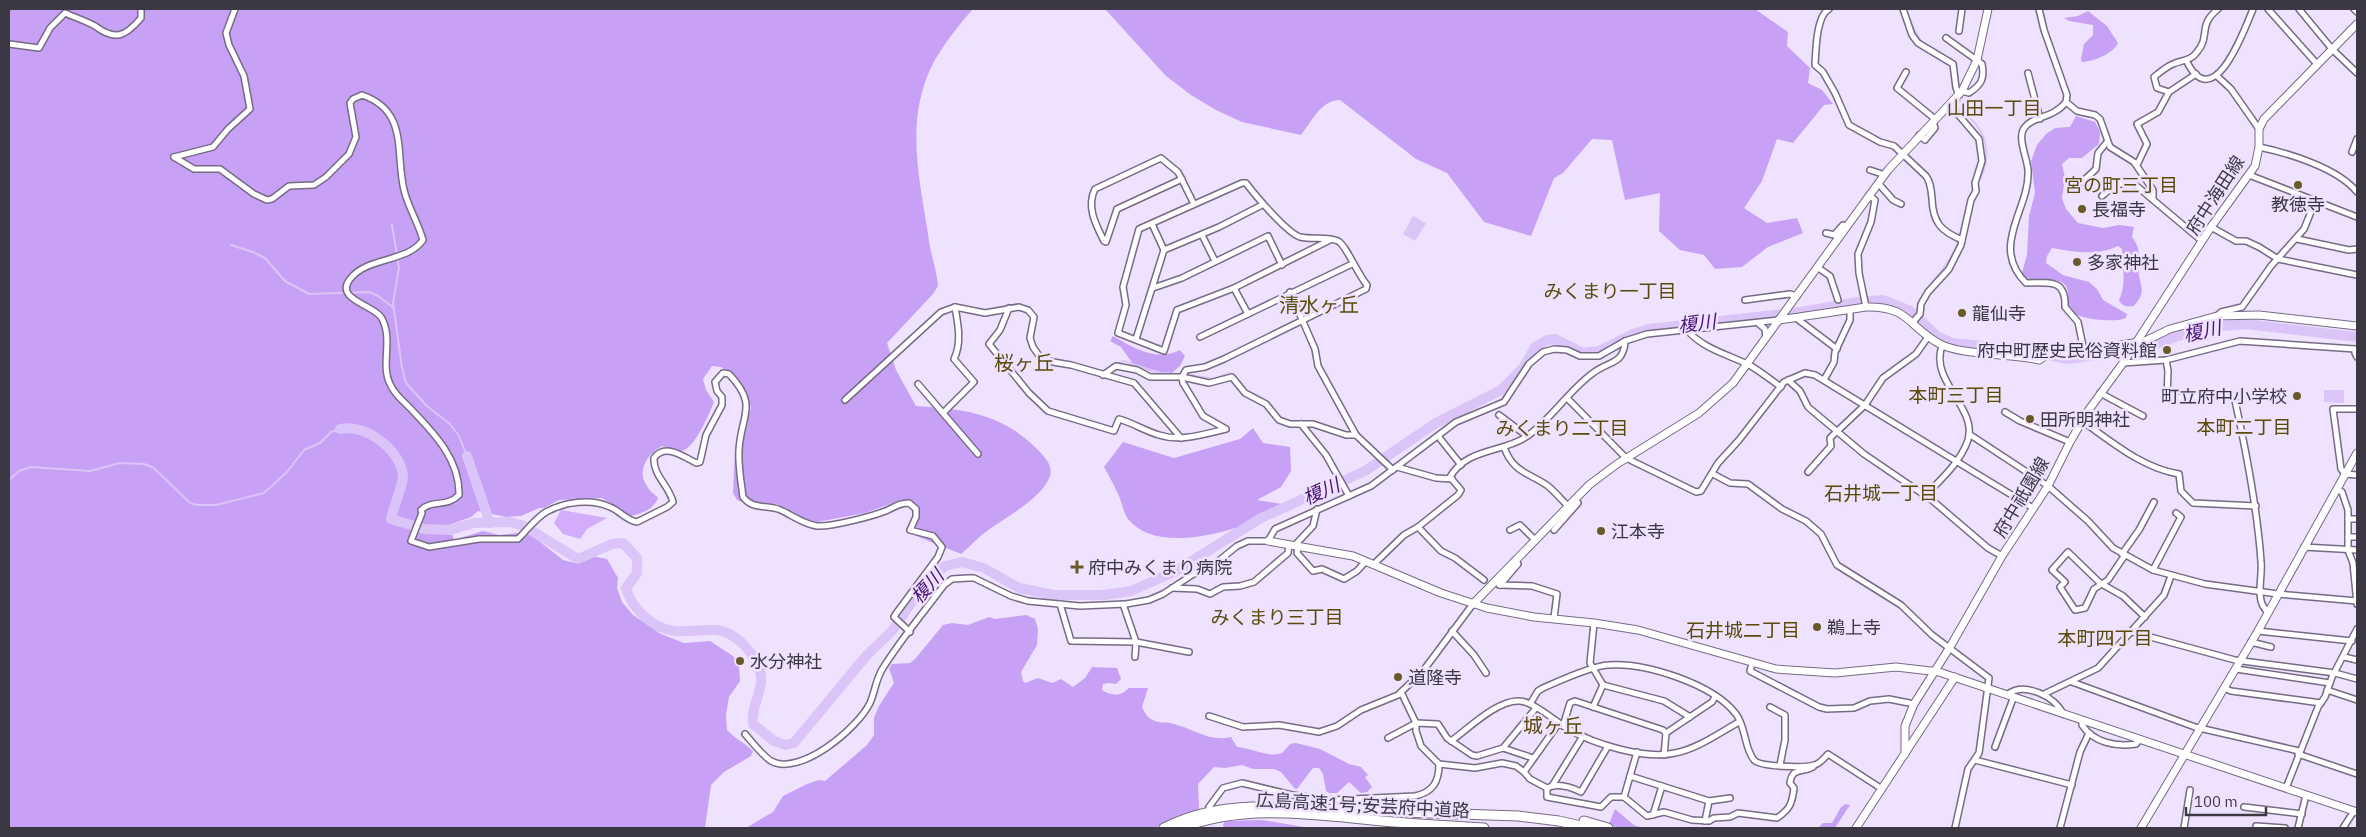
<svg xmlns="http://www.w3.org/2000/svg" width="2366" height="837" viewBox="0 0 2366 837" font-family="'IBM Plex Sans','Noto Sans JP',sans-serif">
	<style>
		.green { fill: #d1adfc }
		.forest { fill: #c7a1f5 }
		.water { fill: #dbc5f8 }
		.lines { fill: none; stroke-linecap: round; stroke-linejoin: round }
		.stream { stroke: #dbc5f8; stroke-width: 2 }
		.river { stroke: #dbc5f8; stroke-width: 10 }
		.street-casing { stroke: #766b84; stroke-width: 8 }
		.secondary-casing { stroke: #766b84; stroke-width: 9 }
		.highway-casing { stroke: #766b84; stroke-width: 11 }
		.street { stroke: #fff; stroke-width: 5 }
		.secondary { stroke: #fff; stroke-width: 7 }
		.highway { stroke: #fff; stroke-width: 9 }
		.poi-dot { fill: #685a27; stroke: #eee2ff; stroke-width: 2 }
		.labels { text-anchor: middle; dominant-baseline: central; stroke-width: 5; stroke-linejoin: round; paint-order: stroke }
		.street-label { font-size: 18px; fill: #3c3843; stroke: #eee2ff }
		.poi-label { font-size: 18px; fill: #3c3843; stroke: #eee2ff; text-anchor: start }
		.neighbourhood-label { font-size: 19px; fill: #5a4b0a; stroke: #eee2ff }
		.water-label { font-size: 19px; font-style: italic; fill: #4a1274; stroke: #eee2ff }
		.quarter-label { font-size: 20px; fill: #5a4b0a; stroke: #eee2ff }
	</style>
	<rect width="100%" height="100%" fill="#eee2ff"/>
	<!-- green -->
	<path class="green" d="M561 510 607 518 587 529 580 539 563 534 554 523Z"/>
	<!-- forest -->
	<g class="forest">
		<path d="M9 9H973C953 32 931 59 923 89 908 138 922 192 929 241 931 256 937 271 938 286L933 294 887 343 896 370 916 406C964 409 1002 413 1038 450 1045 457 1053 466 1050 476 1043 498 1004 518 987 531 977 538 970 547 961 554L914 535 909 527 918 507 911 501 902 500 865 513 817 522 804 519 777 504 742 502 737 500 733 493 735 450 751 408 748 398 732 374 721 367 712 366 703 379 706 390 714 402C709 414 695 449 681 451 676 452 668 447 662 446 648 453 636 471 647 486 649 491 655 494 658 498 654 509 643 513 631 516L602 498 559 500 544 508H539L521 516 506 517 478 511 471 517 449 525 454 540 483 531 499 535 517 533 530 534 563 560 575 563 591 556 607 559 618 578 617 588 622 602 633 615 661 634 684 643 710 641 733 656 739 666 740 681 729 697 726 715 727 730C735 739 744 742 753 751L751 756 724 772 711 785 705 828H9Z"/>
		<path d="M1105 9H1755L1788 32 1787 46 1810 68 1808 83 1822 90 1833 104 1824 105 1793 143 1777 139 1762 181 1744 208 1767 223 1797 218 1803 233 1768 247 1742 267 1715 269 1704 255 1680 250 1659 231 1660 193 1625 200 1612 140 1592 139 1563 173 1554 178 1531 236 1484 222 1447 173 1416 159 1340 100C1321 100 1312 121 1301 135L1242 122 1216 110 1191 95 1166 76Z"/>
		<path d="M2088 11 2107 26 2118 43C2114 53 2093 62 2082 62L2081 59 2084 44 2093 35V25L2069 21 2064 18 2078 16Z"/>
		<path d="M2076 116 2095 122 2100 132 2099 144 2082 158H2069L2062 164 2065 178 2062 198 2066 209 2078 223 2103 228 2119 225 2134 227 2132 237C2144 253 2136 260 2139 275 2140 282 2143 289 2141 295 2140 299 2136 303 2134 306 2128 307 2122 307 2119 300 2127 283 2122 267 2122 249L2118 246C2098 256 2074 252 2052 248L2047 256 2046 263 2063 275 2089 282 2097 289 2103 300 2127 314 2126 318C2116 323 2073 320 2069 308 2065 300 2072 290 2063 283 2053 276 2037 285 2025 279L2022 273 2027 255 2029 216 2035 193 2031 161 2037 145 2046 134 2055 128 2070 127Z"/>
		<path d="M1113 336C1133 348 1157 362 1180 350L1185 356 1180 366 1172 373 1161 372 1133 364 1121 347 1110 341Z"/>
		<path d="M1253 428 1263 443 1290 447 1291 471 1281 487 1257 500 1294 506C1255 523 1162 561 1128 519 1123 512 1122 502 1118 494 1114 485 1109 476 1104 467L1123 442 1174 458 1240 439Z"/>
		<path d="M1026 615 1035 619 1038 629 1037 645 1021 672 1023 681 1025 683 1038 678 1052 683 1061 679 1073 687 1085 678 1092 667 1117 668 1121 679 1116 684 1109 683 1103 684 1102 690C1113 696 1119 697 1129 688H1148L1142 707C1145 713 1147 718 1155 721 1159 723 1165 722 1170 723 1191 727 1209 743 1231 737L1237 747C1252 748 1268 758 1282 753L1290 744 1296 743 1320 749 1349 764 1361 767 1368 775 1365 777 1372 787 1367 792 1361 793 1349 782 1337 793H1329L1326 791 1323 774 1319 768H1313L1297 789H1295L1281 772 1274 769H1253L1242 765 1225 768 1214 767 1198 784 1199 809 1177 817 1155 828H746L773 812 783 796 807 784 819 780 825 781 867 745 874 735V718L879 706 894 683 889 668 892 664 910 663 915 659 943 625 952 623 968 625 989 617 995 619Z"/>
		<path d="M1846 804 1850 805 1835 828H1818L1823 823H1832L1841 807Z"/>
		<path d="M1615 809 1634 825 1643 828H1617L1609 824Z"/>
		<path d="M1262 820 1310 828H1224L1223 825 1225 821Z"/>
	</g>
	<!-- water -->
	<g class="water">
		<path d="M1413 216 1426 223 1415 241 1403 234Z"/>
		<path d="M2324 390H2344V403L2324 402Z"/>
	</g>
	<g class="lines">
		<!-- stream -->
		<g class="stream">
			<path d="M1906 9 1911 23 1922 43"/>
			<path d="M1934 50 1956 62 1959 89"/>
			<path d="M1959 97C1960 114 1974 118 1981 132 1990 148 1987 169 1977 184"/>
			<path d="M392 225 399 268 393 303 402 368 406 383 427 406 450 424 459 436 467 456"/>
			<path d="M231 245 253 252 265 258 285 281 309 294 369 292 378 296 394 308"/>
			<path d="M1915 315C1923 286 1942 276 1955 250 1964 230 1963 207 1975 188"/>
			<path d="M1112 365 1124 361 1158 373 1178 374"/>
			<path d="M1192 375 1213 379 1229 373 1232 374 1246 390 1262 398"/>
			<path d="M9 480 19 471 31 467 90 471 120 463 144 464 154 468 190 503 197 505H216L264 493 287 472 304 450 320 443 331 432 340 429"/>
		</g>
		<!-- river -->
		<g class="river">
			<path d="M340 429C365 423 403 451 403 478 402 487 393 508 391 519L424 529 451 530 473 523 510 522 524 526 578 559 612 544 623 543 637 558V573L626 588C632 609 653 629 675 631 690 632 704 629 718 630 737 633 755 654 760 671 765 689 750 707 753 724L774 741 786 745 794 743 867 655 892 631 923 586 945 566 962 562 984 568 1019 588 1054 595H1104L1131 591 1174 572 1261 518 1365 471 1436 423 1501 390 1524 367 1535 347 1547 340 1555 339 1583 353 1599 351 1633 334 1649 329 1801 312 1858 302 1883 300 1910 311 1937 336 1952 343 2023 350 2068 359 2144 348 2201 328 2246 324 2357 337"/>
			<path d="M467 456 490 523"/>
		</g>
		<!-- street casing -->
		<g class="street-casing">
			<g id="street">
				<path d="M1829 9C1816 16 1816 51 1815 65L1823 72 1835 93 1849 125 1880 142 1894 146 1926 176C1931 183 1931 190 1932 199 1933 223 1941 231 1962 240"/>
				<path d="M1903 9 1912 35 1918 43 1953 64 1956 88 1959 95"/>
				<path d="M2039 9 2044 30 2067 95 2066 102C2054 118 2033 116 2025 127 2016 137 2028 159 2028 171 2030 209 1989 246 2026 283 2049 283 2066 278 2065 307L2078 322 2084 351"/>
				<path d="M2268 9 2317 64"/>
				<path d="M2299 9 2332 49 2357 73"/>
				<path d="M2354 9 2357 12"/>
				<path d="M1959 31 1962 9"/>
				<path d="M1946 38 1982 64C1985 79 1981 85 1969 93L1962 91"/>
				<path d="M9 44 39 48 50 28 65 13C74 17 86 21 95 26 115 41 125 37 141 18V9"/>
				<path d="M2186 60C2213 117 2244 31 2253 9"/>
				<path d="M1906 72 1897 88 1935 119"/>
				<path d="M2028 73 2040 119"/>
				<path d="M2196 74 2169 92 2157 88 2154 77C2160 72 2166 67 2173 64 2182 60 2191 61 2197 52 2211 36 2197 26 2218 9"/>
				<path d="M2217 76 2231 89 2259 129"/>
				<path d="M2066 102 2077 111 2095 115 2100 119 2110 147 2134 162 2153 190V199"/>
				<path d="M1919 135 1925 140 1935 128 1933 122"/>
				<path d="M2259 147C2288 153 2338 168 2357 192"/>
				<path d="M2352 152 2357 139"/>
				<path d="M174 157 194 169H220L254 194 267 200 272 199 289 186 314 185 326 177 349 154 356 137 350 103 353 99 362 95C409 111 395 153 404 190 408 207 418 222 423 240 407 263 368 256 350 279 334 299 373 305 381 317 394 338 380 364 390 384 394 394 403 401 410 408 433 432 460 459 459 495 446 508 433 499 421 510L422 513 411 541 429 547 479 539H518C527 530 536 518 546 512 564 502 591 498 610 507 620 511 626 520 637 522L667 507 673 502C669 485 653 476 654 458 665 443 683 456 696 463L700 462 706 435 722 405V397L717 391 715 382 723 373 729 374C759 406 741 414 739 450 738 465 741 481 743 497 752 509 764 505 778 509 791 514 802 524 817 526 831 527 874 516 888 510 896 506 900 503 909 503L916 509V517L910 530 933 536 942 547 938 557 895 615 894 617 910 632"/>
				<path d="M174 157 213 147 228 129 250 109 244 76 229 45 226 33 235 9"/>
				<path d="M2137 165 2147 144 2137 124 2158 112 2169 92"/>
				<path d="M1870 170 1885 175"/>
				<path d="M2249 175 2357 217"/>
				<path d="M1182 179 1117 209 1106 242 1104 241C1096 225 1086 207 1095 189L1161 158 1178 172 1194 204"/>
				<path d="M2082 182 2096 169 2098 153 2107 142"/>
				<path d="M1878 183 1893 200 1901 204"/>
				<path d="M2102 196C2111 188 2120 181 2133 183L2202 241"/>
				<path d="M1152 224 1164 250"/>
				<path d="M2211 227 2236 241H2246L2259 247 2278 259 2357 275"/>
				<path d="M1826 233 1834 235 1843 225 1847 226"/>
				<path d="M1202 235 1215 261"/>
				<path d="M2297 239 2349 250 2357 249"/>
				<path d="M1817 267 1830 276 1838 300"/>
				<path d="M1153 288 1182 278 1268 236 1282 265"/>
				<path d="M1234 288 1248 314"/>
				<path d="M1290 292 1315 349 1318 366 1356 435 1393 470"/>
				<path d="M1745 300 1790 294 1797 296"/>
				<path d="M1866 307 1859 273 1858 254 1871 222 1875 200 1869 195"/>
				<path d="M1009 308 1000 330 989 344 1029 393 1048 411 1114 431 1119 419C1133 423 1145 431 1159 435 1181 442 1204 434 1226 429L1203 416 1183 383 1182 377 1186 370 1205 367 1224 359 1366 289 1367 285C1358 275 1346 245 1338 241 1327 236 1312 240 1300 237 1287 233 1255 195 1246 183H1242L1139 229 1123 287 1126 305 1118 333 1164 351 1177 310 1234 288 1330 240"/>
				<path d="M2217 316 2221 312 2242 307 2271 266 2304 229 2315 202"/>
				<path d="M1796 318 1837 349"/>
				<path d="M1913 322 1920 314 1921 304 1928 292 1949 269 1961 245 1971 200 1976 191 1975 183 1982 161 1979 139 1950 105"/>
				<path d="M1758 323 1765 329 1766 338"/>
				<path d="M1686 329C1704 350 1728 354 1751 366 1761 372 1771 380 1781 387"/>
				<path d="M1200 337 1352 264"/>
				<path d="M1136 339 1164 250 1219 227 1262 205"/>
				<path d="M2357 350 2355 349V353L2357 357"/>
				<path d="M2166 360 2168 371 2167 398 2234 396C2246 450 2257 505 2261 561 2263 577 2254 601 2268 612"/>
				<path d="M2123 363 2166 360 2240 341 2355 349"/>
				<path d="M1103 375 1116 366 1137 370 1150 377H1182L1209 383 1232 377 1245 393 1266 404 1279 420 1290 424H1313L1346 435H1356"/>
				<path d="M1788 380 1800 391 1808 407 1864 454 1933 501 1988 548 2002 556"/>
				<path d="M1824 380 1834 362 1835 352 1850 320V309"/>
				<path d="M918 384 978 454"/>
				<path d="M2100 393 2143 416"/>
				<path d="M1567 398 1626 458 1696 492 1701 491 1718 463 1739 440 1784 382 1805 373 1815 375 2033 508"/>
				<path d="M845 400 941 312 955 307 985 313 1019 307 1028 310 1034 317 1030 338 1033 347 1040 357 1053 362 1071 365 1134 383 1181 438"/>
				<path d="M2357 409H2333L2341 469 2345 474 2357 475"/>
				<path d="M2005 412 2020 421 2070 442"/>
				<path d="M943 413 974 382 954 359C962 343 958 324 955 307"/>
				<path d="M1499 415 1527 436"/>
				<path d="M2082 421C2112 442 2142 468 2179 474L2181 491 2193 503 2256 506"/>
				<path d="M1301 424 1326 455 1349 496"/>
				<path d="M1969 434 2048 486 2088 521 2113 548 2153 570 2205 584 2278 594 2357 601"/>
				<path d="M1438 436 1461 465"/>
				<path d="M1504 447C1513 473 1530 473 1548 486 1555 492 1561 499 1568 506"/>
				<path d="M1397 467 1436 478 1452 479"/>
				<path d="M1808 472 1831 446 1830 438 1865 405 1883 378 1916 354 1928 337"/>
				<path d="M1713 474 1730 483 1748 484 1782 509 1806 521 1821 534 1837 565 1901 605 1932 635 1989 678 1979 753 1968 769 1955 828"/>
				<path d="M2337 489 2342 492 2348 510V550L2353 563 2357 604"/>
				<path d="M1925 496C1941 479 1960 463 1968 440 1978 408 1929 381 1942 346"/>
				<path d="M2348 519H2357"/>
				<path d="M1418 527 1441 551 1455 558 1484 580"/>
				<path d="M1510 530 1520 525 1535 540"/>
				<path d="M1554 530 1578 503 1575 499"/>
				<path d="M2348 537H2357"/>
				<path d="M1294 546 1313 526 1317 509"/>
				<path d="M1298 547 1297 553 1313 571 1322 569 1344 579 1357 571 1366 561"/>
				<path d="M2304 547 2357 550"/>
				<path d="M2122 554 2139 530 2154 502"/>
				<path d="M2125 555 2108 580 2094 589 2085 608 2075 610 2060 587 2065 582 2052 570 2068 552 2100 583 2123 596 2145 617"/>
				<path d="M1374 564 1404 535 1418 527 1458 495 1461 490 1450 477C1467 448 1501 453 1526 437 1551 420 1568 391 1593 373 1608 361 1624 365 1625 341"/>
				<path d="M2153 570 2181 517 2176 513"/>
				<path d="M1499 585 1532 586 1557 594 1554 618"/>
				<path d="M1500 585 1518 564 1515 560"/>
				<path d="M1172 588 1197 589 1210 594 1223 587 1240 586 1254 582 1288 553 1289 545"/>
				<path d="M1060 604 1071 641 1136 642 1189 652"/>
				<path d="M1123 604 1136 642 1135 657"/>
				<path d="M1594 623 1590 663 1603 685"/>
				<path d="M1452 631 1474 655 1486 673"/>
				<path d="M2258 631 2352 641"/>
				<path d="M2132 632 2235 660 2335 673 2357 679"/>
				<path d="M2251 642 2271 647"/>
				<path d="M2344 657 2357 660"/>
				<path d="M1752 664 1750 671 1819 707 1827 709 1854 708 1870 701 1889 699 1914 704"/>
				<path d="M2236 669 2330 683"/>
				<path d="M2072 682 2195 727 2299 751"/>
				<path d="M2224 688 2231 691 2321 703"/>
				<path d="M2327 690 2357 700"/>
				<path d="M1401 692 1416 723V731L1421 746 1439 764 1475 768 1502 763 1516 766 1524 772"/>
				<path d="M2008 694C2025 682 2055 696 2063 714"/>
				<path d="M2044 694 2098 668 2164 595 2171 576"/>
				<path d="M1530 704 1538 691 1543 688C1559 681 1591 666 1608 665 1645 662 1713 684 1736 714 1746 727 1744 748 1754 760 1760 767 1804 768 1814 765 1820 764 1824 758 1828 754L1882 789"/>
				<path d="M1593 707 1603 685 1664 701 1690 717"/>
				<path d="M1770 707 1785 715V740L1780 765"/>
				<path d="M1209 716 1243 727 1279 725 1319 732 1337 726 1361 710 1398 695 1423 671 1473 604"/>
				<path d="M2082 721V725C2094 743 2116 747 2136 744L2139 740"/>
				<path d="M1559 723 1524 772 1530 779 1547 788C1557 783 1571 787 1581 792L1608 746"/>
				<path d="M1563 726 1570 703 1575 701 1663 730 1666 733 1664 755"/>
				<path d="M1666 733 1712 702 1715 697"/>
				<path d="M745 734C752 742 762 755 771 761 800 777 858 728 870 703 875 692 876 678 883 668 901 639 924 612 944 585L952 579 968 578H974L1011 596 1028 601 1080 606 1126 604 1149 600 1163 594 1192 575 1216 563 1237 546 1248 541H1268L1275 529 1371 486 1456 422 1504 402 1529 364 1543 352 1554 349 1567 350 1580 356H1599L1625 341 1647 334 1779 320"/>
				<path d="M1388 738 1416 723 1438 724 1447 738 1472 755 1477 756 1503 748 1533 758"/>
				<path d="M1451 741C1468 729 1497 700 1519 701 1533 701 1555 721 1568 729 1594 744 1645 760 1675 753 1697 749 1719 733 1739 722"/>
				<path d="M1995 747 2014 696"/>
				<path d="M1503 748 1536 708"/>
				<path d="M1637 752 1624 797 1647 816 1664 812 1692 820 1709 821 1714 818 1730 817 1738 813 1777 818C1790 809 1792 804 1794 788L1790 783C1792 767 1802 773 1813 767"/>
				<path d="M2298 754 2357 774"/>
				<path d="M1975 760 2072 785"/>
				<path d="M1630 776 1709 801 1730 798"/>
				<path d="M1552 786 1583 736"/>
				<path d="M1547 788V797L1601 807 1611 797H1624"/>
				<path d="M2286 788 2318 707 2325 697 2332 677 2357 629"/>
				<path d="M1209 807 1223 788 1242 783 1292 795 1332 800 1415 796C1433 792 1439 782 1439 764"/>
				<path d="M2244 807 2302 814"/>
				<path d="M1653 815 1662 786"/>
				<path d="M1705 821 1709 801"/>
				<path d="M2256 826 2285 828"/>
				<path d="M2060 828 2080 752 2089 733"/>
				<path d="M2184 828 2190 790"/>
				<path d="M2298 828 2306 795"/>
				<path d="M2343 828 2354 811"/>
			</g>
		</g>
		<!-- secondary casing -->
		<g class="secondary-casing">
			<g id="secondary">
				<path d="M1779 320 1866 307C1910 306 1908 327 1940 344 1960 355 2013 354 2039 360L2053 351H2084L2145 341 2170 329 2217 316 2259 315 2357 326"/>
				<path d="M1268 541 1353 556 1441 593 1487 608 1534 617 1594 623 1638 630 1776 669 1835 673 1896 667 1939 672 2357 812"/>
				<path d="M1473 604 1589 485 1617 464 1699 413 1733 383 1888 170 1962 91 1977 60 1988 9"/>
				<path d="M1905 754V726L1914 704 1950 647 2002 556 2048 486 2070 442 2088 411 2123 363 2211 227 2255 166 2259 147V129L2264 119 2357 24"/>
				<path d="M1856 828 1955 677"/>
				<path d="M2141 828 2258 631 2357 453"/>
			</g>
		</g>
		<!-- highway casing -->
		<g class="highway-casing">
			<g id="highway">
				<path d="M1584 821 1608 828"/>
				<path d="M1164 828C1192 814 1221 808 1252 807L1518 816 1559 821 1590 828"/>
				<path d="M1182 828C1244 803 1317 815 1382 821 1416 824 1450 826 1484 828"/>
			</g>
		</g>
		<!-- street -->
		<use href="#street" class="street"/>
		<!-- secondary -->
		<use href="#secondary" class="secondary"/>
		<!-- highway -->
		<use href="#highway" class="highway"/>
	</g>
	<!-- markers -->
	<g class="poi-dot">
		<circle cx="2298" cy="185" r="5"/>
		<circle cx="2082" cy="209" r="5"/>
		<circle cx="2077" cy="262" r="5"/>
		<circle cx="1962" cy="313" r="5"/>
		<circle cx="2167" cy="350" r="5"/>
		<circle cx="2297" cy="396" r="5"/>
		<circle cx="2030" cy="419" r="5"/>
		<circle cx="1601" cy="531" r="5"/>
		<path d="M1074.5 559.5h5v5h5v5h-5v5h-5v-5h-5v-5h5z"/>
		<circle cx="1817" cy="627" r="5"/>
		<circle cx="740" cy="661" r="5"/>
		<circle cx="1398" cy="677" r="5"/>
	</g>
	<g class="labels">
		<!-- street labels -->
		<g class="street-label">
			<text transform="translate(2215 195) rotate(-57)">府中海田線</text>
			<text transform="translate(2021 497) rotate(-59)">府中祇園線</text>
			<text transform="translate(1363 805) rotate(3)">広島高速1号;安芸府中道路</text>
		</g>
		<!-- poi labels -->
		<g class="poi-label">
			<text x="2298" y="204" text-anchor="middle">教徳寺</text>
			<text x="2092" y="209">長福寺</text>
			<text x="2087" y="262">多家神社</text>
			<text x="1972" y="313">龍仙寺</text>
			<text x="2157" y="350" text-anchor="end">府中町歴史民俗資料館</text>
			<text x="2287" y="396" text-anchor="end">町立府中小学校</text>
			<text x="2040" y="419">田所明神社</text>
			<text x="1611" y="531">江本寺</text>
			<text x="1088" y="567">府中みくまり病院</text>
			<text x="1827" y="627">鵜上寺</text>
			<text x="750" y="661">水分神社</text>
			<text x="1408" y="677">道隆寺</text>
		</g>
		<!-- neighbourhood labels -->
		<g class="neighbourhood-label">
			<text x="1994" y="108">山田一丁目</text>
			<text x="2121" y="185">宮の町三丁目</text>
			<text x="1610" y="291">みくまり一丁目</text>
			<text x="1956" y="395">本町三丁目</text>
			<text x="2244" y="427">本町二丁目</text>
			<text x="1562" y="428">みくまり二丁目</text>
			<text x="1881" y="493">石井城一丁目</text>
			<text x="1277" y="617">みくまり三丁目</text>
			<text x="1743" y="630">石井城二丁目</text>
			<text x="2105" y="638">本町四丁目</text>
		</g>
		<!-- water labels -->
		<g class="water-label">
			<text transform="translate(1697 323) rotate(-7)">榎川</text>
			<text transform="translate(2202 331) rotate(-12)">榎川</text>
			<text transform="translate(1321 491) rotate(-24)">榎川</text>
			<text transform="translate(927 586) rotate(-47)">榎川</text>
		</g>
		<!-- quarter labels -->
		<g class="quarter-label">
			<text x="1319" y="304">清水ヶ丘</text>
			<text x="1024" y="362">桜ヶ丘</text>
			<text x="1553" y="725">城ヶ丘</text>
		</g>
	</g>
	<!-- border -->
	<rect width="2366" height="837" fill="none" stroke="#3c3843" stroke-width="20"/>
	<!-- scale -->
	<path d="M2186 807v8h80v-8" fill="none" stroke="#3c3843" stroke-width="2.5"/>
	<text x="2194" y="807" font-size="15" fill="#3c3843" stroke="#eee2ff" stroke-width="4" paint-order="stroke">100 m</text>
</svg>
